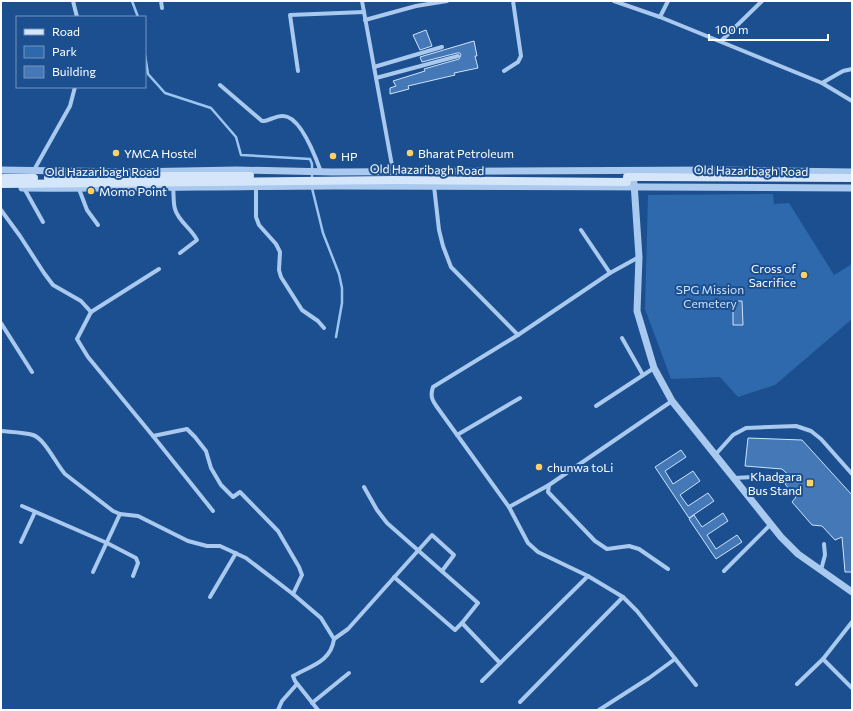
<svg xmlns="http://www.w3.org/2000/svg" width="853" height="711" viewBox="0 0 853 711" font-family="Commissioner,sans-serif">
	<style>
		.green { fill: #2e69ad }
		.lines { fill: none; stroke-linecap: round; stroke-linejoin: round }
		.stream { stroke: #9cc4f0; stroke-width: 2.5 }
		.building { fill: #4478b7; stroke: #cfe3fa }
		.minor { stroke: #a9c9ee; stroke-width: 4 }
		.tertiary { stroke: #a9c9ee; stroke-width: 7 }
		.secondary { stroke: #d6e6fa; stroke-width: 8 }
		.secondary-bridge { stroke: #d6e6fa; stroke-width: 8 }
		.poi-dot { fill: #ffd166; stroke: #1b4f8f; stroke-width: 1.5 }
		.labels { text-anchor: middle; dominant-baseline: central; stroke-width: 4; stroke-linejoin: round; paint-order: stroke }
		.poi-label { font-size: 12px; fill: #fff; stroke: #1b4f8f; text-anchor: start }
		.street-label { font-size: 12px; fill: #fff; stroke: #1b4f8f }
		.park-label { font-size: 12px; fill: #cfe3fa; stroke: #1b4f8f }
	</style>
	<rect width="100%" height="100%" fill="#1b4f8f"/>
	<!-- green -->
	<path class="green" d="M773 194 774 204 789 203 834 275 852 264V319L775 385 738 397 720 377 671 379 645 309 648 195Z"/>
	<g class="lines">
		<!-- stream -->
		<g class="stream">
			<path d="M132 1 138 17"/>
			<path d="M145 55 148 74 165 93 211 108 236 137 241 155 310 159 312 164V179"/>
			<path d="M312 188 323 233 339 274 342 288V303L336 337"/>
		</g>
	</g>
	<!-- building -->
	<g class="building">
		<path d="M426 30 432 46 420 50 413 35Z"/>
		<path d="M474 41 477 56H475L478 68 454 73 455 75 408 86 409 89 390 94V88L396 86 393 81 425 71 424 69 459 59 461 55 460 53H457L422 62 420 57Z"/>
		<path d="M733 301H742L743 325H733Z"/>
		<path d="M748 438 802 440 852 495V572H845L842 537 835 540 822 526 812 525 792 502 796 497 785 484 792 478 782 469 745 466Z"/>
		<path d="M681 450 686 457 665 471 673 484 693 471 700 481 680 495 688 506 708 493 714 501 689 518 655 467Z"/>
		<path d="M723 513 728 521 707 535 716 549 737 535 742 542 716 559 689 519 694 515 702 527Z"/>
	</g>
	<g class="lines">
		<!-- minor -->
		<g class="minor">
			<path d="M73 1 77 17"/>
			<path d="M161 1 162 8"/>
			<path d="M362 1 393 171"/>
			<path d="M614 1 660 17 822 83 852 101"/>
			<path d="M660 17 668 1"/>
			<path d="M365 20 416 6 447 1"/>
			<path d="M721 41 762 1"/>
			<path d="M374 67 442 47"/>
			<path d="M298 71 290 15 364 12"/>
			<path d="M504 71 518 62 521 56 513 1"/>
			<path d="M376 78 458 56"/>
			<path d="M822 83 843 71 852 69"/>
			<path d="M220 85 262 121C270 121 276 115 283 116 301 116 316 158 321 172"/>
			<path d="M34 170 70 106 75 87"/>
			<path d="M256 186V217L259 225 276 244 280 252 279 270 281 277 302 310 318 321 324 328"/>
			<path d="M434 186 439 230 443 246 451 267 518 335"/>
			<path d="M173 187C174 194 173 203 175 209 178 221 192 229 197 240L180 253"/>
			<path d="M24 188 43 222"/>
			<path d="M79 189 87 210 98 225"/>
			<path d="M1 210 20 236 44 273 53 285 81 301 91 312"/>
			<path d="M581 230 610 273"/>
			<path d="M639 257 610 273 518 335 433 387C430 396 432 400 437 407L509 507 528 543 538 552 588 576 623 597 637 611 696 685"/>
			<path d="M159 269 91 312 77 339 88 357 153 436 213 511"/>
			<path d="M1 323 32 372"/>
			<path d="M622 338 643 375"/>
			<path d="M596 406 654 368"/>
			<path d="M1 431C11 432 23 432 33 435 45 439 56 464 65 474L113 511 120 514 138 516 188 541 207 546H220L246 558 293 594 321 618 334 639C331 662 310 666 293 676L295 681 318 710"/>
			<path d="M457 435 520 398"/>
			<path d="M153 436 187 429 195 437 206 451 211 468 221 485 233 497 240 492 278 531 299 567 302 575 293 594"/>
			<path d="M715 455 733 435 746 428 796 426 811 431 821 439 852 474"/>
			<path d="M734 478 753 477"/>
			<path d="M364 487 377 510 387 523 478 603 462 623 500 663"/>
			<path d="M22 506 107 543 136 558 138 563 133 576"/>
			<path d="M509 507 549 485"/>
			<path d="M21 542 35 512"/>
			<path d="M668 569 639 549 629 546 607 549 595 541 548 492 549 485 672 401"/>
			<path d="M821 570 825 555 824 544"/>
			<path d="M724 571 771 524"/>
			<path d="M93 572 120 514"/>
			<path d="M394 577 455 630 462 623"/>
			<path d="M210 597 236 553"/>
			<path d="M334 639 348 629 432 535 454 555 442 571"/>
			<path d="M823 659 852 688"/>
			<path d="M482 681 588 576"/>
			<path d="M797 684 823 659 852 622"/>
			<path d="M520 702 623 597"/>
			<path d="M312 703 349 673"/>
			<path d="M278 710 282 701 297 684"/>
			<path d="M599 710 649 678 675 659"/>
		</g>
		<!-- tertiary -->
		<g class="tertiary">
			<path d="M1 170 129 172 237 170 332 172 718 170 852 172"/>
			<path d="M634 183 639 257 637 311 654 368 672 401 781 537 798 554 852 592"/>
			<path d="M22 188C126 189 231 186 335 186 507 186 680 187 852 188"/>
		</g>
		<!-- secondary -->
		<g class="secondary">
			<path d="M638 177 852 178"/>
			<path d="M4 178H34"/>
			<path d="M48 178 173 176H250"/>
			<path d="M1 184 394 180 627 182"/>
		</g>
		<!-- secondary-bridge -->
		<path class="secondary-bridge" d="M627 177H638"/>
	</g>
	<!-- markers -->
	<g class="poi-dot">
		<circle cx="116" cy="153" r="4"/>
		<circle cx="410" cy="153" r="4"/>
		<circle cx="333" cy="156" r="4"/>
		<circle cx="91" cy="191" r="4"/>
		<circle cx="804" cy="275" r="4"/>
		<circle cx="539" cy="467" r="4"/>
		<rect x="806" y="479" width="8" height="8" rx="2"/>
	</g>
	<g class="labels">
		<!-- poi labels -->
		<g class="poi-label">
			<text x="124" y="153">YMCA Hostel</text>
			<text x="418" y="153">Bharat Petroleum</text>
			<text x="341" y="156">HP</text>
			<text x="99" y="191">Momo Point</text>
			<text x="796" y="268" text-anchor="end">Cross of<tspan x="796" dy="14">Sacrifice</tspan></text>
			<text x="547" y="467">chunwa toLi</text>
			<text x="802" y="476" text-anchor="end">Khadgara<tspan x="802" dy="14">Bus Stand</tspan></text>
		</g>
		<!-- street labels -->
		<g class="street-label">
			<text transform="translate(427 169) rotate(1)">Old Hazaribagh Road</text>
			<text transform="translate(751 170) rotate(1)">Old Hazaribagh Road</text>
			<text x="102" y="171">Old Hazaribagh Road</text>
		</g>
		<!-- park labels -->
		<g class="park-label">
			<text x="710" y="289">SPG Mission<tspan x="710" dy="14">Cemetery</tspan></text>
		</g>
	</g>
	<!-- border -->
	<rect width="853" height="711" fill="none" stroke="#ffffff" stroke-width="4"/>
	<!-- legend -->
	<rect x="16" y="16" width="130" height="72" fill="#1b4f8f" stroke="#7695bc"/>
	<rect x="24" y="29" width="20" height="6" fill="#d6e6fa" stroke="#7695bc"/>
	<text x="52" y="36" font-size="12" fill="#ffffff">Road</text>
	<rect x="24" y="46" width="20" height="12" fill="#2e69ad" stroke="#7695bc"/>
	<text x="52" y="56" font-size="12" fill="#ffffff">Park</text>
	<rect x="24" y="66" width="20" height="12" fill="#4478b7" stroke="#7695bc"/>
	<text x="52" y="76" font-size="12" fill="#ffffff">Building</text>
	<!-- scale -->
	<path d="M709 34v6h119v-6" fill="none" stroke="#ffffff" stroke-width="2"/>
	<text x="715" y="34" font-size="12" fill="#ffffff" stroke="#1b4f8f" stroke-width="3" paint-order="stroke">100 m</text>
</svg>
